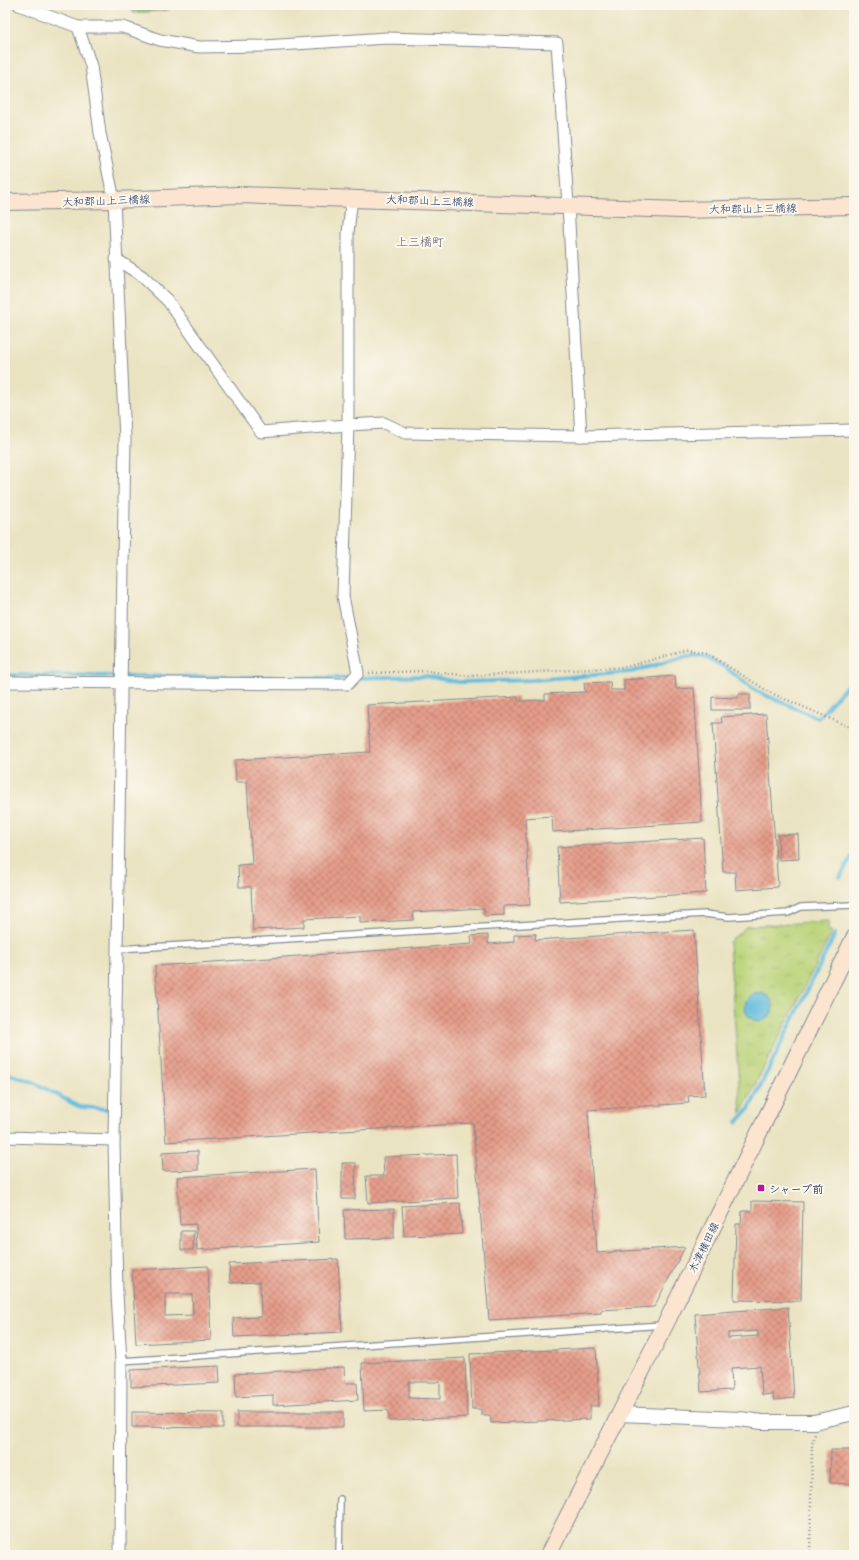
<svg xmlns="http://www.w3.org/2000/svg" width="859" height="1560" viewBox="0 0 859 1560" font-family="Mali,'Klee One',sans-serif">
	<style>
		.forest { fill: url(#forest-crowns); stroke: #567263 }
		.park { fill: url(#park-tufts); stroke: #6a816b }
		.water { fill: #60badd; stroke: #3e749e }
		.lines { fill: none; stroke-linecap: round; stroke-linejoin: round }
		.stream { stroke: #60badd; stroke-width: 4 }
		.building { fill: url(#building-cross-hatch); fill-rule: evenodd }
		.service-casing { stroke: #828990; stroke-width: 8 }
		.minor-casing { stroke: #828990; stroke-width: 13 }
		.tertiary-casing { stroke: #828990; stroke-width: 16 }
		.secondary-casing { stroke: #828990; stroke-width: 18 }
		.path { stroke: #828990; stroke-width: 2.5; stroke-dasharray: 1 3; stroke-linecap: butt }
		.service { stroke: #fff; stroke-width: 5.5 }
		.minor { stroke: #fff; stroke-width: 11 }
		.tertiary { stroke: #fff; stroke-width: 14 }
		.secondary { stroke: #fce5d0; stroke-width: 16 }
		.poi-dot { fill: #b5179e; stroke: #fbf7ec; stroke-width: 1.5 }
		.labels { text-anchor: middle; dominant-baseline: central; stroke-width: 4; stroke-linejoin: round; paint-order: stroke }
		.street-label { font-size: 11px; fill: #1b2f5e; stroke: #fbf7ec }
		.poi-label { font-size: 11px; font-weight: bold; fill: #1b2f5e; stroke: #fbf7ec; text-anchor: start }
		.neighbourhood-label { font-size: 12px; fill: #62566d; stroke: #fbf7ec }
	</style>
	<defs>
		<pattern id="forest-crowns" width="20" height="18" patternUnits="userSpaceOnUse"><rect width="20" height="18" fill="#92b568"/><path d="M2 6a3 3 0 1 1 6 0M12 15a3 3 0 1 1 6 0" fill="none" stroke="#769459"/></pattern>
		<pattern id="park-tufts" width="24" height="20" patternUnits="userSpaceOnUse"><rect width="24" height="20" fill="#b9d378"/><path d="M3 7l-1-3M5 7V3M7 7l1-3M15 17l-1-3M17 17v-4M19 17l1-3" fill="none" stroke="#9eb56a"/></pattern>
		<pattern id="building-cross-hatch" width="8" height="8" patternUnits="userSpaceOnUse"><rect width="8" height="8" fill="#e69d8a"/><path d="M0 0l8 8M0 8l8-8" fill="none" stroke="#ba8074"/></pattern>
	</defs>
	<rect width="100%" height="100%" fill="#fbf7ec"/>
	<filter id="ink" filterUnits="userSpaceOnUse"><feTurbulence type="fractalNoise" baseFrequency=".025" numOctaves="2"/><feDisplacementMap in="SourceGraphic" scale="8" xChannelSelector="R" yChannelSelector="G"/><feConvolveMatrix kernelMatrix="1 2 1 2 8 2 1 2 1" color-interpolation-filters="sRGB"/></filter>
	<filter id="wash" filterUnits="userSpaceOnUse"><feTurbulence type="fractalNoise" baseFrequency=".012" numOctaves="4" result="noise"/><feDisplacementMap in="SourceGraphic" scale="16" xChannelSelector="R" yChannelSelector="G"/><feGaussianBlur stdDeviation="0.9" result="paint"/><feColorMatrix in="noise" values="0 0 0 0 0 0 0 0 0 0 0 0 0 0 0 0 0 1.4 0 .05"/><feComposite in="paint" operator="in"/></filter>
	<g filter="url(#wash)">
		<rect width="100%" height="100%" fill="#eae3c2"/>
		<!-- forest -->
		<path class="forest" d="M133 5H170L168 10 133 13Z"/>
		<!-- park -->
		<path class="park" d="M829 921 828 930 832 932 741 1113 729 942 747 926Z"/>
		<!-- water -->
		<circle class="water" cx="759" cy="1007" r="14"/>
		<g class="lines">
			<!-- stream -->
			<g class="stream">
				<path d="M5 675 350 678"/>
				<path d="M357 678 425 676 459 682 532 680 631 672 687 656H703L726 668 756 691 818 718 852 680 854 679"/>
				<path d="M840 877 852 856 854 855"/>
				<path d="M5 1073 33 1082 80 1107 108 1109"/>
				<path d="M737 1122 749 1109 835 934"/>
			</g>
		</g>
		<g id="blocks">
			<!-- building -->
			<g class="building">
				<path d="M675 676 676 689 694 688 702 822 553 832 552 816 525 818 530 905 504 906V915L484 916V908L413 912 414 920 360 923V916L304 919V927L253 930 251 887H239L238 865 252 864 247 782H236L235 760 370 752 367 705 518 697V701L545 700V694L585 692 584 683 610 682 611 690H624V680Z"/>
				<path d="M739 694H750V710H712V697L738 698Z"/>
				<path d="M766 714 778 887 736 890 735 872H723L713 723H722L721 717Z"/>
				<path d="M798 834 799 859 779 860 778 835Z"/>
				<path d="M703 838 706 893 560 902 557 847Z"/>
				<path d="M694 930 705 1095 688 1096 689 1103 588 1110 597 1253 685 1247 654 1307 601 1310V1313L489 1320 473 1123 166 1142 155 966 472 944 471 936 488 935V944L514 942V935L536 934 535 940Z"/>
				<path d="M198 1151V1170L163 1171 162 1153Z"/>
				<path d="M456 1154 458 1198 368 1203 366 1176H384L383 1157Z"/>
				<path d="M342 1163H356L355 1199H342Z"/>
				<path d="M315 1169 319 1242 197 1250 196 1224 180 1225 177 1177Z"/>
				<path d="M752 1201 803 1202 801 1301 734 1300 736 1224H741L742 1211H752Z"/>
				<path d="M460 1203 462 1234 404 1236 402 1206Z"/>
				<path d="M394 1209V1238L345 1239 344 1210Z"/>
				<path d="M181 1231H194L193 1250H181Z"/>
				<path d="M338 1259 342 1332 234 1337 233 1318 261 1317 260 1282 230 1283 229 1264Z"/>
				<path d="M208 1266 211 1340 136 1344 132 1270ZM165 1294H192L193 1315 165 1316Z"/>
				<path d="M788 1307 794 1398 774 1400 773 1394 762 1395 760 1366 731 1368 732 1390 701 1392 695 1314ZM758 1331V1336L728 1338V1333Z"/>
				<path d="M596 1348 599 1406H590V1419L491 1423 490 1415H481V1409H472L470 1354Z"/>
				<path d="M465 1358 467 1417 389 1421 388 1410 364 1411 362 1363ZM409 1382H440V1399L409 1398Z"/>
				<path d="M219 1366 220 1383 131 1387V1370Z"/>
				<path d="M344 1367 345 1383H357L358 1400 273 1405V1395L236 1397 235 1374Z"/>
				<path d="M132 1412 223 1413V1428L132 1427Z"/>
				<rect x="237" y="1412" width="106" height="15"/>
				<path d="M831 1450H854V1484L830 1483Z"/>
			</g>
		</g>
	</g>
	<g filter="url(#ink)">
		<use href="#blocks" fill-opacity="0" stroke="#828990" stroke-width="1"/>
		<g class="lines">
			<!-- service casing -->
			<g class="service-casing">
				<g id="service">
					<path d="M117 949 705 914 729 917 788 913 801 907 854 905"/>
					<path d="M121 1361 663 1325"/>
					<path d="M339 1555 340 1499"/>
				</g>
			</g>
			<!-- minor casing -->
			<g class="minor-casing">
				<g id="minor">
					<path d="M19 5 78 27H123L160 40 199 47 264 46 387 38 557 43 568 205 581 436"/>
					<path d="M78 27 91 66 100 133 114 200 125 439 114 1140 117 1294 121 1361 120 1555"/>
					<path d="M116 259 142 276 168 301 261 432 348 425 384 423 405 433 581 436 854 430"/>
					<path d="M5 682 348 684 358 673 343 596 348 425V233L352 197"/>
					<path d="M5 1137 114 1140"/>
				</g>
			</g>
			<!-- tertiary casing -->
			<g class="tertiary-casing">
				<path id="tertiary" d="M619 1414 740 1419 762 1422H814L854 1413"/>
			</g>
			<!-- secondary casing -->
			<g class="secondary-casing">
				<g id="secondary">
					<path d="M5 202 114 200 238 195 681 210 854 206"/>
					<path d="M548 1555 665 1325 854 938"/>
				</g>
			</g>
			<!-- path -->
			<g class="path">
				<path d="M369 673 426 671 469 676 626 667 687 650 707 653 769 692 854 729"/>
				<path d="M810 1555 812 1444 815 1434"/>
			</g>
			<!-- service -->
			<use href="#service" class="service"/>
			<!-- minor -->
			<use href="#minor" class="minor"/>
			<!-- tertiary -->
			<use href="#tertiary" class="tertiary"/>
			<!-- secondary -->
			<use href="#secondary" class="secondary"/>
		</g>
	</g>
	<!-- markers -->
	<rect class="poi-dot" x="757" y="1184" width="8" height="8" rx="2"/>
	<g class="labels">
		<!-- street labels -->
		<g class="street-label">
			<text transform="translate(106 200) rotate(-2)">大和郡山上三橋線</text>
			<text transform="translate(430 200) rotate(2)">大和郡山上三橋線</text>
			<text transform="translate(753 208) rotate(-1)">大和郡山上三橋線</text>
			<text transform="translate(703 1247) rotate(-64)">木津横田線</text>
		</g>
		<!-- poi labels -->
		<g class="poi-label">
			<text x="769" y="1188">シャープ前</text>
		</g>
		<!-- neighbourhood labels -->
		<g class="neighbourhood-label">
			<text x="420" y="241">上三橋町</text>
		</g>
	</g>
	<!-- margin -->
	<rect width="859" height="1560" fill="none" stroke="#fbf7ec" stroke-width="20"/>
</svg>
